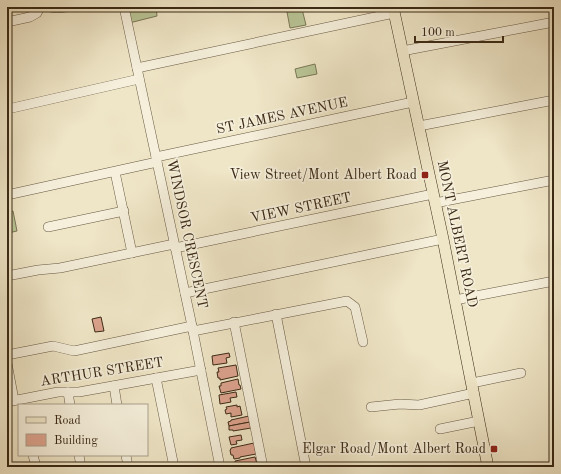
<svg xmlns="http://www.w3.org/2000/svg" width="561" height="474" viewBox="0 0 561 474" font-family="'Old Standard TT',serif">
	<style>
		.green { fill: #b9c596; stroke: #7a7756 }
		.building { fill: #dda38e; stroke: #3a2915 }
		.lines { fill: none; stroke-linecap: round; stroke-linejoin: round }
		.minor-casing { stroke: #675842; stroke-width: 10 }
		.major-casing { stroke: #3a2915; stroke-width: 12 }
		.minor { stroke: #f5efdb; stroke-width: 9 }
		.major { stroke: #efe6c7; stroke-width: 11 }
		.poi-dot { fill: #8f2418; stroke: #f5efdb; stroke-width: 1.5 }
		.labels { text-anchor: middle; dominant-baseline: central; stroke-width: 3.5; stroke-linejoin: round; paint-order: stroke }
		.street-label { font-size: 14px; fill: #3a2915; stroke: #f5efdb }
		.poi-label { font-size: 14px; fill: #3a2915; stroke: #f5efdb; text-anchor: end }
	</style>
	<rect width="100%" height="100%" fill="#efe6c7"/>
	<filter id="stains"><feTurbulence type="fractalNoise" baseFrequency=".005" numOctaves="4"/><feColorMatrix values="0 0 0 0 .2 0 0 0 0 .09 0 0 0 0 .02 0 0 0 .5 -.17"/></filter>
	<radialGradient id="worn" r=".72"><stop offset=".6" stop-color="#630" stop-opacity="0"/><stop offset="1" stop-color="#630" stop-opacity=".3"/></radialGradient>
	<!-- green -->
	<g class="green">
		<path d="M126 7H156L157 16 129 23Z"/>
		<path d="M302 9 306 25 290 28 287 12Z"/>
		<path d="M315 64 317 74 297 78 295 69Z"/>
		<path d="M13 211 17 231 8 233 7 212Z"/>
	</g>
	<!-- building -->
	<g class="building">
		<path d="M101 317 104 331 95 332 92 319Z"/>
		<path d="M229 353 230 357 226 358 227 363 213 365 212 356Z"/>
		<path d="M236 365 238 376 220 380V378H218L217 372H219L218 368Z"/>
		<path d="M238 379 239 385H240L241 389 221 393 219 386H221V383Z"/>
		<path d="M236 392 237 397 230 398 231 402 220 404 219 395Z"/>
		<path d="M237 405V407L240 406 242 415 231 417V413L226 414 225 410 227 409 226 407Z"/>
		<path d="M249 416 250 422 229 426 228 422 231 421V420Z"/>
		<path d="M250 422 251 428 233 431V430H229V426Z"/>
		<path d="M241 435 242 440 236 441 237 444 231 445 229 437Z"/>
		<path d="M254 443 256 454 240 457V458L234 459 233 455H231L230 450 231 449V448Z"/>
		<path d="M255 457 258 467H236L235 461Z"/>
	</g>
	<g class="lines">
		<!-- minor casing -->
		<g class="minor-casing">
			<g id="minor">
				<path d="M49 7 57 8 67 7"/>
				<path d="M124 7 192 326 220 467"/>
				<path d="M7 22 30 17 37 13 40 7"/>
				<path d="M402 51 554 22"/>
				<path d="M137 68 394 13"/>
				<path d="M8 109 139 79"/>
				<path d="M419 126 554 100"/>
				<path d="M156 157 413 102"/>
				<path d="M115 172 132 253"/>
				<path d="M7 195 157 162"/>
				<path d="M435 203 554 180"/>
				<path d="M48 227 124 211"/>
				<path d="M175 248 433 194"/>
				<path d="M7 276 38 270 60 268 174 244"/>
				<path d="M185 293 443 239"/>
				<path d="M455 300 554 281"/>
				<path d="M276 314 306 467"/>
				<path d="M234 322 263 467"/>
				<path d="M193 331 347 301 355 307 363 342"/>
				<path d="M7 355 53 346 74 351 192 326"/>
				<path d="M7 363 14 400"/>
				<path d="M156 378 174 467"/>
				<path d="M472 383 521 373"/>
				<path d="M114 386 117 405"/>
				<path d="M68 392 70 405"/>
				<path d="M7 402 58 392H79L201 370"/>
				<path d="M371 407 400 404 419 405 474 393"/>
				<path d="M440 429 479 421"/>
				<path d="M33 455 36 467"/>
				<path d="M79 455 81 467"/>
				<path d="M126 455 128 467"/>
			</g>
		</g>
		<!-- major casing -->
		<g class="major-casing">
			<path id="major" d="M393 7 443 239 488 467"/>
		</g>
		<!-- minor -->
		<use href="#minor" class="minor"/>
		<!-- major -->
		<use href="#major" class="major"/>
	</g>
	<!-- markers -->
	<g class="poi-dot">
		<rect x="421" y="171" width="8" height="8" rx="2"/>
		<rect x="490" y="445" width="8" height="8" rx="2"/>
	</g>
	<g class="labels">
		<!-- street labels -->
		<g class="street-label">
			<text transform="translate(282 116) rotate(-12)">ST JAMES AVENUE</text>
			<text transform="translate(301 208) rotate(-12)">VIEW STREET</text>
			<text transform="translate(187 234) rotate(78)">WINDSOR CRESCENT</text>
			<text transform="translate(457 234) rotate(78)">MONT ALBERT ROAD</text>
			<text transform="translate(102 372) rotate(-9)">ARTHUR STREET</text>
		</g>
		<!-- poi labels -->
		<g class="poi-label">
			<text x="417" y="175">View Street/Mont Albert Road</text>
			<text x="486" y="449">Elgar Road/Mont Albert Road</text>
		</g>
	</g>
	<!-- margin -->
	<rect width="561" height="474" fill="none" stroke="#efe6c7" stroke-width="24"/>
	<rect x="8" y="8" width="545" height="458" fill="none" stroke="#3a2915" stroke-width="2"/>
	<rect x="12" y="12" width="537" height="450" fill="none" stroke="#3a2915"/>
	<!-- legend -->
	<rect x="18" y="404" width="130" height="52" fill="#f5efdb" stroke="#aaa08c"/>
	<rect x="26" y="417" width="20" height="6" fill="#efe6c7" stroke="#aaa08c"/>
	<text x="54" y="424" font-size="12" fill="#3a2915">Road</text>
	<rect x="26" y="434" width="20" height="12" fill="#dda38e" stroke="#aaa08c"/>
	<text x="54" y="444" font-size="12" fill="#3a2915">Building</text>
	<!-- scale -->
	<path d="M415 36v6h88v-6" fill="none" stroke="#3a2915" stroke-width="2"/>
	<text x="421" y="36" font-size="12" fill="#3a2915" stroke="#f5efdb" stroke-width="3" paint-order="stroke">100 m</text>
	<rect width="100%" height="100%" filter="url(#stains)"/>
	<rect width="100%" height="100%" fill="url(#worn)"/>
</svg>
